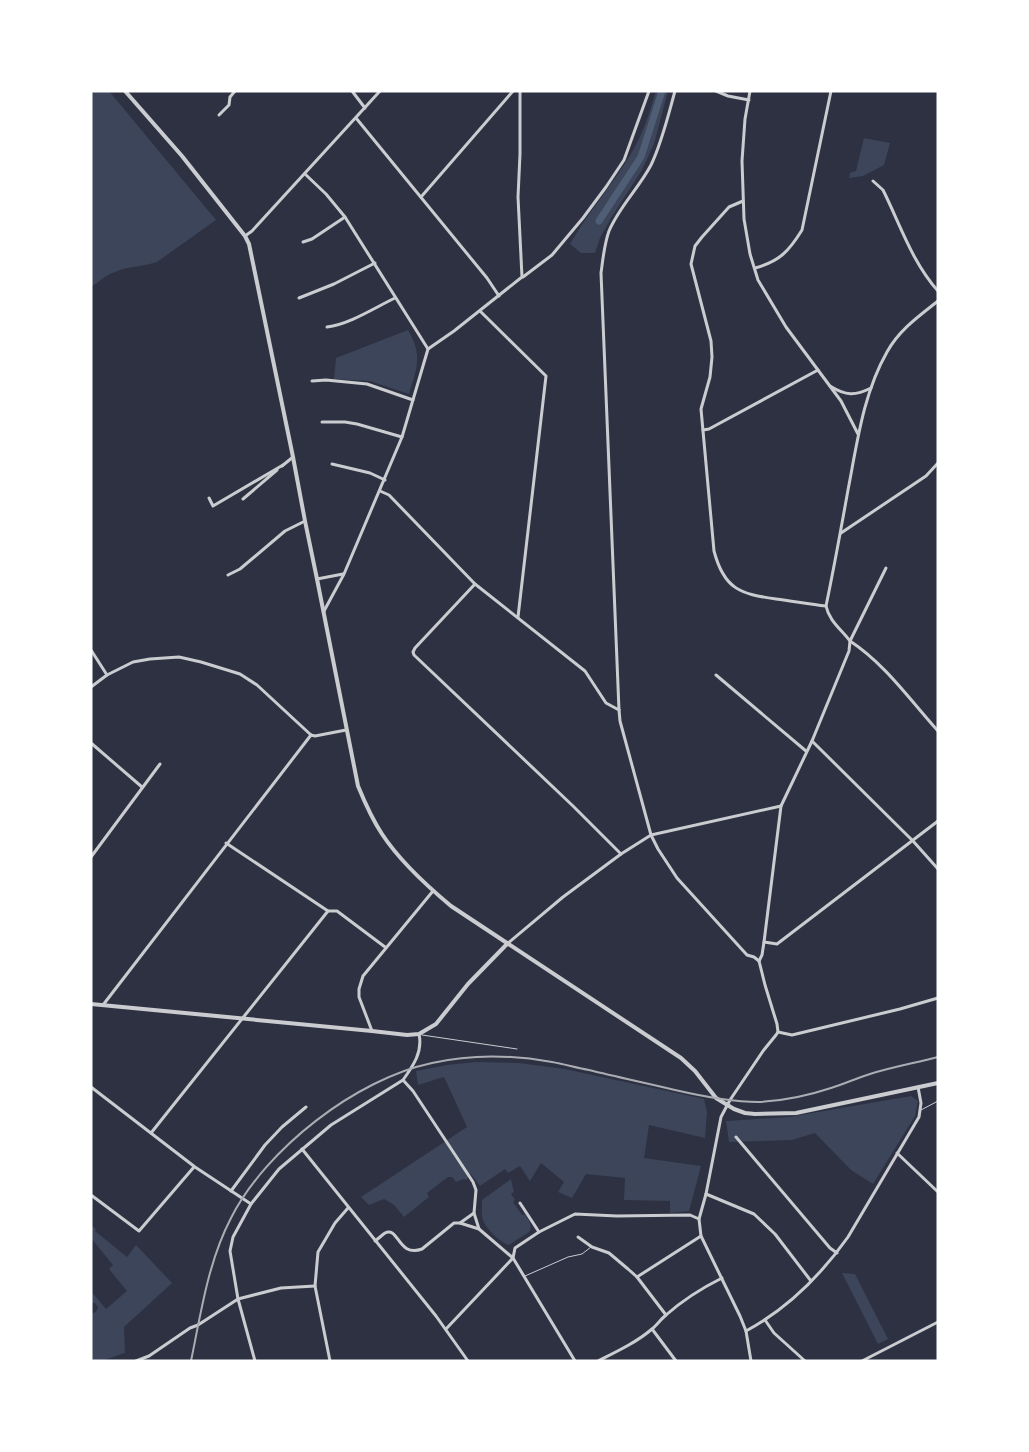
<svg xmlns="http://www.w3.org/2000/svg" width="1029" height="1452" viewBox="0 0 1029 1452" font-family="'Roboto Serif',serif">
	<style>
		.green { fill: #3c4559 }
		.lines { fill: none; stroke-linecap: round; stroke-linejoin: round }
		.canal { stroke: #4f5d75; stroke-width: 7 }
		.service { stroke: #caccd0; stroke-width: 1 }
		.minor { stroke: #caccd0; stroke-width: 3 }
		.tertiary { stroke: #caccd0; stroke-width: 4 }
		.rail { stroke: #abadb3; stroke-width: 2 }
	</style>
	<rect width="100%" height="100%" fill="#2d3142"/>
	<!-- green -->
	<g class="green">
		<path d="M91 91H109L216 220 157 262C143 267 128 266 115 272 106 275 99 282 91 287Z"/>
		<path d="M656 91H668L654 144 642 170 611 218 600 238 595 253H581L570 244C588 212 614 183 632 152 643 133 650 112 656 91Z"/>
		<path d="M864 138 890 143 884 165 863 176 849 178 850 173 856 171Z"/>
		<path d="M408 330C423 355 417 369 409 394L370 381 334 379 336 358Z"/>
		<path d="M475 1062 519 1063 565 1069 704 1099 707 1112 705 1138 649 1125 644 1158 701 1166 689 1211 670 1213V1201L624 1200 625 1178 586 1174 572 1198 558 1192 564 1182 541 1163 530 1181 520 1166 508 1173 505 1169 480 1186 471 1174 466 1180 464 1179 456 1182 452 1177H448L427 1193 429 1197 404 1217 394 1205 384 1199 369 1205 361 1197 467 1127 444 1077 418 1085 416 1071 447 1065Z"/>
		<path d="M911 1096 918 1101 915 1116 873 1184 851 1170 815 1133 792 1140 729 1142 726 1121 789 1117Z"/>
		<path d="M511 1179 514 1192 511 1194 515 1200 513 1202 522 1215H525C529 1220 533 1226 529 1232L509 1245C502 1244 485 1228 483 1220 481 1214 482 1206 482 1200Z"/>
		<path d="M91 1225 96 1229 95 1231 127 1257 136 1245 172 1283 124 1327 125 1353 101 1361H91V1312L94 1313 97 1310 98 1307 95 1303H91V1291L106 1309 127 1291 109 1269 113 1265 91 1238Z"/>
		<path d="M842 1273 855 1274 888 1339 878 1344Z"/>
	</g>
	<g class="lines">
		<!-- canal -->
		<path class="canal" d="M599 221 641 157 662 91"/>
		<!-- service -->
		<g class="service">
			<path d="M422 1035 517 1049"/>
			<path d="M921 1110 938 1101"/>
			<path d="M525 1276 568 1257 582 1254 591 1247"/>
		</g>
		<!-- minor -->
		<g class="minor">
			<path d="M352 91 365 108"/>
			<path d="M675 91C668 116 662 142 651 165 639 188 619 207 609 231 604 245 603 259 601 273L619 710 620 721 651 835 658 849 677 878 747 955 754 957 759 961 765 985 777 1024 778 1032 776 1035 763 1051 730 1100 721 1117 706 1194 699 1219 701 1236 740 1316 746 1331 751 1361"/>
			<path d="M716 91 728 96 749 100"/>
			<path d="M750 91 745 119 742 161 744 219 750 254 758 280 786 327 841 401 858 434"/>
			<path d="M219 115 229 105 230 97 235 91"/>
			<path d="M356 118 487 278 499 296"/>
			<path d="M305 174 326 194 345 217 428 349"/>
			<path d="M873 181 883 190C900 224 912 262 938 291"/>
			<path d="M421 197 513 91"/>
			<path d="M743 201 729 207 702 237 695 246 691 264 711 341 712 357 710 377 701 409 714 551C724 589 740 594 776 599 792 601 809 604 826 606"/>
			<path d="M245 236 252 231 380 91"/>
			<path d="M303 242 312 239 345 217"/>
			<path d="M755 268C780 261 789 251 802 230L831 91"/>
			<path d="M523 277 552 255 583 218 606 187 624 160 649 91"/>
			<path d="M299 298 334 284 375 263"/>
			<path d="M480 311 546 376 518 617"/>
			<path d="M327 327C350 324 374 308 395 298"/>
			<path d="M312 381 326 380 367 384 413 400"/>
			<path d="M830 386C846 396 855 396 871 388"/>
			<path d="M322 422H345L357 424 402 437"/>
			<path d="M703 430 709 429 818 370"/>
			<path d="M332 464 370 473 385 480"/>
			<path d="M282 466 293 457"/>
			<path d="M380 491 389 495 475 584 585 671 606 703 619 710"/>
			<path d="M209 498 213 506 283 465"/>
			<path d="M243 499 277 470"/>
			<path d="M841 533 926 476 938 463"/>
			<path d="M886 568 850 641C885 664 910 700 938 731"/>
			<path d="M228 575 240 569 285 531 305 521"/>
			<path d="M317 579 343 574"/>
			<path d="M475 584 415 648 413 652 414 655 573 806 621 854"/>
			<path d="M324 611 344 574 402 437 428 349 454 331 522 277 518 197 520 154V91"/>
			<path d="M91 650 107 675"/>
			<path d="M716 675 806 751"/>
			<path d="M91 687 107 675 133 662 150 659 179 657 201 662 240 674 257 685 311 735"/>
			<path d="M311 735 315 736 346 730"/>
			<path d="M812 741 913 841 938 869"/>
			<path d="M91 743 142 787"/>
			<path d="M226 843 328 911H337L385 947"/>
			<path d="M91 857 160 764"/>
			<path d="M764 942 777 944 938 821"/>
			<path d="M507 944 563 897 621 854 651 835 781 806"/>
			<path d="M759 961 762 955 764 942 781 806 812 741 849 651 850 641C842 630 829 621 826 606 834 568 841 529 848 490 857 444 863 394 887 352 899 330 919 316 938 301"/>
			<path d="M103 1005 311 735"/>
			<path d="M372 1031 359 997V989L363 976 433 891"/>
			<path d="M778 1032 792 1035 900 1009 938 998"/>
			<path d="M403 1080 413 1091 473 1182 476 1190 474 1213 479 1229"/>
			<path d="M91 1087 195 1167 251 1204"/>
			<path d="M151 1133 328 911"/>
			<path d="M736 1137 830 1248 837 1253"/>
			<path d="M302 1149 436 1316 468 1361"/>
			<path d="M897 1153 938 1192"/>
			<path d="M231 1191 265 1145 282 1127 306 1107"/>
			<path d="M706 1194 754 1214 775 1234 811 1281"/>
			<path d="M91 1195 139 1231 194 1167"/>
			<path d="M460 1223 479 1229 513 1258 515 1248 539 1232 520 1203"/>
			<path d="M539 1232 575 1214 617 1216 690 1215 699 1219"/>
			<path d="M578 1237 592 1247 609 1253 628 1269 637 1277 666 1315"/>
			<path d="M375 1241C378 1239 382 1235 385 1233 399 1226 398 1258 422 1249L454 1223H460L474 1213"/>
			<path d="M637 1277 701 1236"/>
			<path d="M765 1320 774 1333 805 1361"/>
			<path d="M446 1329 513 1258 575 1361"/>
			<path d="M652 1329 676 1361"/>
			<path d="M746 1331C787 1309 821 1275 848 1237L919 1117 921 1103 918 1087"/>
			<path d="M136 1361 149 1356 190 1328 198 1325 238 1299 281 1288 315 1286"/>
			<path d="M255 1361 238 1299 230 1251 233 1237 251 1204 279 1169 331 1125 403 1080C413 1066 423 1052 419 1034"/>
			<path d="M330 1361 315 1286 318 1252 335 1223 348 1208"/>
			<path d="M598 1361C616 1352 637 1342 652 1329 657 1325 661 1319 666 1315 683 1300 702 1288 722 1278"/>
			<path d="M862 1361 938 1322"/>
		</g>
		<!-- tertiary -->
		<g class="tertiary">
			<path d="M125 91 182 156 245 236 249 244 293 457 305 521 317 579 358 786C365 803 372 819 382 834 399 860 427 886 451 906L681 1058 695 1071 716 1098 734 1109 745 1113 755 1114 796 1113 938 1083"/>
			<path d="M91 1004 372 1031 407 1035 419 1034 436 1024 468 984 507 944"/>
		</g>
		<!-- rail -->
		<path class="rail" d="M191 1361C201 1313 208 1262 231 1218 266 1149 356 1079 432 1063 471 1054 513 1055 552 1062 564 1064 577 1068 589 1070 617 1077 646 1083 675 1090 701 1096 731 1102 758 1102 782 1101 807 1096 831 1088 844 1084 857 1078 870 1074 892 1067 915 1063 938 1057"/>
	</g>
	<!-- border -->
	<rect width="1029" height="1452" fill="none" stroke="#ffffff" stroke-width="185"/>
</svg>
